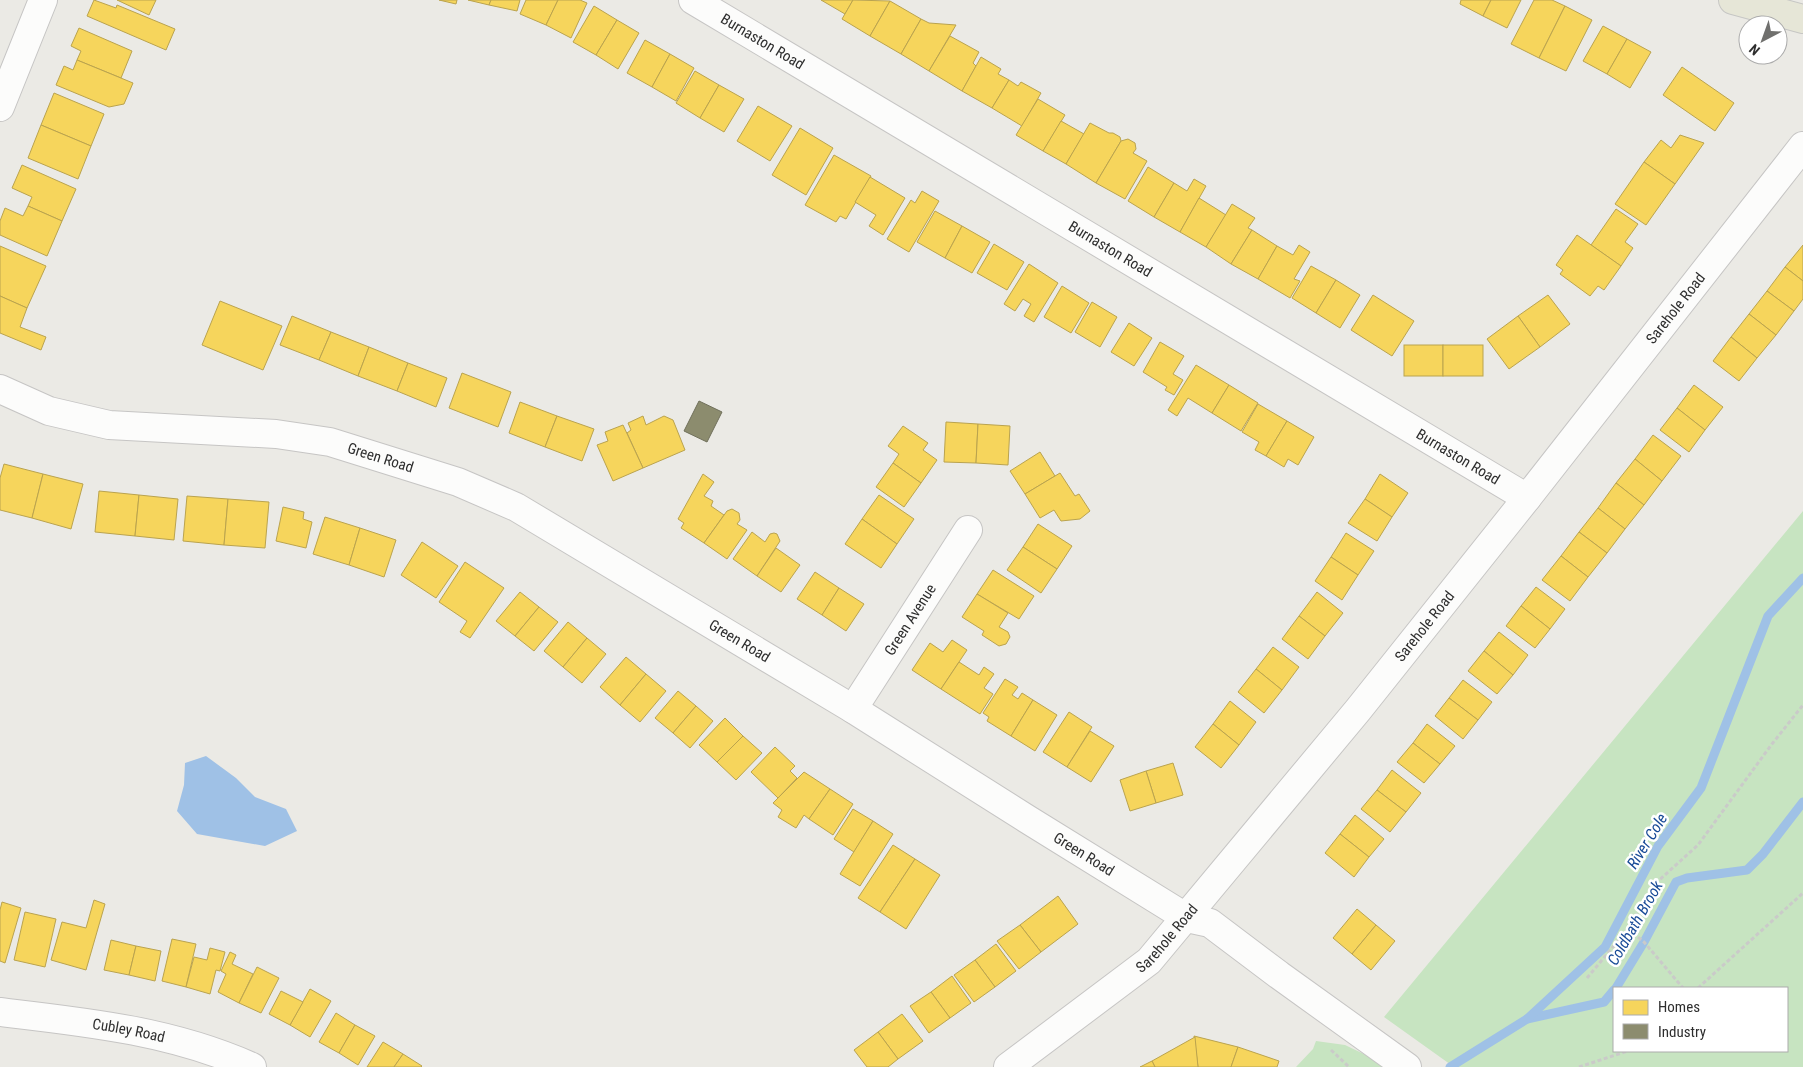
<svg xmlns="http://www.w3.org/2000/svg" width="1803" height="1067" viewBox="0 0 1803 1067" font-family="'Roboto Condensed',sans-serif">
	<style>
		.green { fill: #c7e4c1; fill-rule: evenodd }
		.water { fill: #9fc1e6 }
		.homes { fill: #f6d55c; stroke: #baa34e }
		.industry { fill: #8c8c6e; stroke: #70705b }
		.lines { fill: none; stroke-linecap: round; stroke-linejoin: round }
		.stream { stroke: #9fc1e6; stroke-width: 9 }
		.minor-casing { stroke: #c6c5c4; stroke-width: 30 }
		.major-casing { stroke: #c6c6c4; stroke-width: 30 }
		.path { stroke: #cacac9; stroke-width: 3; stroke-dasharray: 4 2.5; stroke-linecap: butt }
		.minor { stroke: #fcfcfb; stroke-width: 28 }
		.major { stroke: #e6e6d7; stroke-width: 28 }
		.labels { text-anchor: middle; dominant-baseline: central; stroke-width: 5; stroke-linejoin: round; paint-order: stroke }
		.street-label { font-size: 15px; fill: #2e2e2e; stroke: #fff }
		.water-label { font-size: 16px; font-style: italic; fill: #194b97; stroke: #fff }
	</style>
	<rect width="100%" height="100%" fill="#ebeae5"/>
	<!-- green -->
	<g class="green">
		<path d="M1803 511V1067H1454L1384 1017ZM1614 988H1787V1051H1614Z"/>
		<path d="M1316 1041 1345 1045 1391 1067H1296L1313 1049Z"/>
	</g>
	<!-- water -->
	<path class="water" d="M206 756 236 778 255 797 286 809 297 831 265 846 197 834 177 811 184 785 185 763Z"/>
	<!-- homes -->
	<g class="homes">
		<path d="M94 0 116 8 117 5 175 29 166 50 87 16Z"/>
		<path d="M117 0H156L149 15Z"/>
		<path d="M439 0H457L456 4Z"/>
		<path d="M468 0H491L489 5Z"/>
		<path d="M491 0H520L517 11 489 5Z"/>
		<path d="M526 0H558L546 25 520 14Z"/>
		<path d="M558 0H580L587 3 571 38 546 25Z"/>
		<path d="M821 0H853L845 14Z"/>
		<path d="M853 0 890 1 870 36 842 19Z"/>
		<path d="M1461 0H1491L1483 16 1460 4Z"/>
		<path d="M1491 0H1521L1507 28 1483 16Z"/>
		<path d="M1534 0H1552L1565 6 1539 58 1511 44Z"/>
		<path d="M890 1 921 19 901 54 870 36Z"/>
		<path d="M594 6 617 20 596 55 573 42Z"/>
		<path d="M1565 6 1592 20 1566 71 1539 58Z"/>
		<path d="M921 19 929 23 956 25 929 71 901 54Z"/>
		<path d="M617 20 639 33 618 69 596 55Z"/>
		<path d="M1603 26 1627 39 1607 74 1583 61Z"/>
		<path d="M79 28 132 51 121 78 77 60 81 51 71 46Z"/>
		<path d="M950 36 979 52 973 63 976 66 962 91 929 71Z"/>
		<path d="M1627 39 1651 52 1630 88 1607 74Z"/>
		<path d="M645 40 670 54 652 87 627 73Z"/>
		<path d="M670 54 694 68 676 101 652 87Z"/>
		<path d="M981 57 1001 69 998 74 1009 80 992 108 962 91Z"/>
		<path d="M77 60 133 83 124 104 109 107 56 85 64 66 73 70Z"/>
		<path d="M1682 67 1734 103 1715 131 1663 95Z"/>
		<path d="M695 71 719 85 700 118 676 103Z"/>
		<path d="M1009 80 1018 86 1021 82 1041 93 1022 126 992 108Z"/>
		<path d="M719 85 744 99 724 132 700 118Z"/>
		<path d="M54 93 104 114 91 146 41 125Z"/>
		<path d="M1038 99 1065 115 1043 151 1016 135Z"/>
		<path d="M758 106 792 126 770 161 737 141Z"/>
		<path d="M1061 121 1084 134 1066 164 1043 151Z"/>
		<path d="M1090 123 1109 133H1113L1120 137 1121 141 1096 183 1066 164Z"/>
		<path d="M41 125 91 146 78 179 28 158Z"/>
		<path d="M800 128 833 148 806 195 772 175Z"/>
		<path d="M1680 135 1704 143 1675 184 1644 162 1661 140 1671 148Z"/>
		<path d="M1128 139 1135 143 1136 149 1133 153 1147 161 1125 199 1096 183 1121 141Z"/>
		<path d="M834 155 871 176 846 219 840 216 836 222 805 205Z"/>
		<path d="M1644 162 1675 184 1646 225 1615 204Z"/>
		<path d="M22 165 76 189 62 221 28 206 32 197 12 188Z"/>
		<path d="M1148 167 1174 183 1154 217 1128 201Z"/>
		<path d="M870 177 905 198 883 235 869 226 876 215 855 202Z"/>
		<path d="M1194 179 1206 186 1180 232 1154 217 1174 183 1187 191Z"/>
		<path d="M922 191 939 201 909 252 887 239 911 200 915 203Z"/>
		<path d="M1199 198 1226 215 1206 247 1180 232Z"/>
		<path d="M1232 204 1255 218 1248 228 1252 230 1231 264 1206 247Z"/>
		<path d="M28 206 62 221 47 256 0 235V221L5 208 23 216Z"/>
		<path d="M1616 209 1638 224 1625 242 1633 248 1621 266 1591 245Z"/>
		<path d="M935 211 962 226 945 258 917 242Z"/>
		<path d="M962 226 990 242 972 273 945 258Z"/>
		<path d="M1252 230 1277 246 1258 279 1231 264Z"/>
		<path d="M1577 235 1621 266 1604 290 1598 286 1590 296 1560 274 1563 270 1556 265Z"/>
		<path d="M994 244 1024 262 1007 290 977 273Z"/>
		<path d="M1299 245 1310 252 1294 279 1300 281 1290 298 1258 279 1277 246 1293 255Z"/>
		<path d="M1803 245V281L1785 267Z"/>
		<path d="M0 246 46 266 27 308 0 296Z"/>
		<path d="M1029 264 1058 283 1034 322 1024 316 1031 304 1023 299 1015 311 1004 304Z"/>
		<path d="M1311 266 1336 280 1316 313 1292 298Z"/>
		<path d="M1785 267 1803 281V299L1794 311 1767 291Z"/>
		<path d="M1336 280 1360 295 1340 328 1316 313Z"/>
		<path d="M1062 286 1089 303 1071 333 1044 317Z"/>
		<path d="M1767 291 1794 311 1776 335 1749 314Z"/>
		<path d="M1373 295 1414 321 1392 356 1351 330Z"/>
		<path d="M1548 295 1570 324 1540 347 1518 316Z"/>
		<path d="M0 296 27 308 20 327 46 337 41 350 0 333Z"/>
		<path d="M220 301 282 326 263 370 202 345Z"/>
		<path d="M1092 302 1117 317 1100 347 1075 332Z"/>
		<path d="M1749 314 1776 335 1757 358 1731 337Z"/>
		<path d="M292 316 331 332 319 360 280 345Z"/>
		<path d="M1518 316 1540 347 1509 369 1487 339Z"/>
		<path d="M1129 323 1152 338 1134 366 1111 352Z"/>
		<path d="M331 332 369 347 358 376 319 360Z"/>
		<path d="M1731 337 1757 358 1739 381 1713 361Z"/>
		<path d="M1160 342 1184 356 1173 374 1183 380 1174 395 1165 390 1167 387 1143 372Z"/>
		<rect x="1404" y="345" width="39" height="31"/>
		<rect x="1443" y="345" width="40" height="31"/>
		<path d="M369 347 408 363 397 391 358 376Z"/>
		<path d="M408 363 447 378 436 407 397 391Z"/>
		<path d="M1196 365 1229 385 1212 413 1188 398 1177 416 1168 410Z"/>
		<path d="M462 373 511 392 498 427 449 408Z"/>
		<path d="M1229 385 1258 403 1241 431 1212 413Z"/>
		<path d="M1694 385 1723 407 1705 430 1677 408Z"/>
		<path d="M520 402 557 416 545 447 509 433Z"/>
		<path d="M1258 404 1287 421 1266 456 1255 450 1259 442 1242 432Z"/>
		<path d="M1677 408 1705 430 1689 452 1660 430Z"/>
		<path d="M557 416 594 429 582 461 545 447Z"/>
		<path d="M643 416 646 425 664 416 673 420 685 450 643 468 627 433 631 430 628 423Z"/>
		<path d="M1287 421 1314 437 1298 465 1288 459 1284 467 1266 456Z"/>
		<path d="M946 422 978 424 976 463 944 462Z"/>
		<path d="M978 424 1010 426 1008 465 976 463Z"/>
		<path d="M623 425 643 468 613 481 597 445 608 441 605 432Z"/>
		<path d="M903 426 928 443 923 450 937 460 921 483 893 463 899 454 888 446Z"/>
		<path d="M1653 435 1681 456 1662 481 1635 459Z"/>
		<path d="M1040 452 1055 476 1025 494 1010 471Z"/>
		<path d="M1635 459 1662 481 1644 505 1616 483Z"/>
		<path d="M893 463 921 483 904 507 876 487Z"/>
		<path d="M4 464 43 474 32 518 0 510V478Z"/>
		<path d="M1060 473 1075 496 1079 494 1090 511 1080 519 1061 521 1054 510 1040 518 1025 494Z"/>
		<path d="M43 474 83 484 71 529 32 518Z"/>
		<path d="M703 474 714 482 704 496 713 501 711 506 724 515 704 543 681 528 684 523 678 519Z"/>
		<path d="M1380 474 1408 493 1392 517 1365 499Z"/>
		<path d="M1616 483 1644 505 1625 529 1598 508Z"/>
		<path d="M99 491 139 495 135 536 95 532Z"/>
		<path d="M139 495 178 499 174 540 135 536Z"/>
		<path d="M879 495 914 519 897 544 862 519Z"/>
		<path d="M187 496 228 499 224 545 183 541Z"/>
		<path d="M228 499 269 502 265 548 224 545Z"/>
		<path d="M1365 499 1392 517 1377 541 1348 523Z"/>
		<path d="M283 507 304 512 303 519 312 522 306 548 276 541Z"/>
		<path d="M1598 508 1625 529 1607 553 1579 532Z"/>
		<path d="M732 509 739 513 740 520 737 524 747 530 727 559 704 543 727 511Z"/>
		<path d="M325 517 360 528 349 565 313 554Z"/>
		<path d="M862 519 897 544 881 568 845 544Z"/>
		<path d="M1038 524 1072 546 1057 569 1023 547Z"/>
		<path d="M360 528 396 540 384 577 349 565Z"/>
		<path d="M752 532 765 542 770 534 774 533 777 534 780 541 757 576 733 559Z"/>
		<path d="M1579 532 1607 553 1588 577 1561 556Z"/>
		<path d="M1346 533 1374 551 1358 575 1331 557Z"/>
		<path d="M422 542 458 566 436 598 401 575Z"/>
		<path d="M1023 547 1057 569 1041 593 1007 570Z"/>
		<path d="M776 548 800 565 781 592 757 576Z"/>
		<path d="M1561 556 1588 577 1570 601 1542 580Z"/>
		<path d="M1331 557 1358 575 1342 600 1315 581Z"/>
		<path d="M465 562 504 588 470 638 460 632 467 621 439 602Z"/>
		<path d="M993 570 1034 596 1019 619 977 594Z"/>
		<path d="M815 572 839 588 822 615 797 599Z"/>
		<path d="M1536 587 1565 609 1550 629 1521 606Z"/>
		<path d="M839 588 864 604 846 631 822 615Z"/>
		<path d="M520 592 539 607 515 636 496 621Z"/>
		<path d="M1317 592 1343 613 1325 636 1299 616Z"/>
		<path d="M977 594 1008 613 999 627 1008 632 1010 637 1006 644 999 646 982 635 984 631 962 617Z"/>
		<path d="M1521 606 1550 629 1535 648 1506 626Z"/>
		<path d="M539 607 558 622 534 651 515 636Z"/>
		<path d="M1299 616 1325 636 1308 659 1282 639Z"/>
		<path d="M568 622 587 638 563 667 544 651Z"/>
		<path d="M1499 632 1528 655 1513 675 1484 651Z"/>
		<path d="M587 638 606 654 582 683 563 667Z"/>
		<path d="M952 640 967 650 941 689 912 670 930 643 943 652Z"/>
		<path d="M1273 647 1299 667 1282 690 1256 669Z"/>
		<path d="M1484 651 1513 675 1497 694 1468 671Z"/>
		<path d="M626 657 646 674 620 705 600 687Z"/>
		<path d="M959 662 979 675 984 667 994 674 984 688 993 694 980 714 941 689Z"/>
		<path d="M1256 669 1282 690 1264 713 1238 692Z"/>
		<path d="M646 674 666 691 640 722 620 705Z"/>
		<path d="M1005 679 1018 687 1012 695 1018 699 1022 693 1033 700 1011 736 987 721 989 717 983 713Z"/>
		<path d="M1463 680 1492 702 1478 720 1449 698Z"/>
		<path d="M678 691 696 706 673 733 655 718Z"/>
		<path d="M1449 698 1478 720 1463 739 1435 716Z"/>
		<path d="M1033 700 1057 715 1035 751 1011 736Z"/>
		<path d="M1230 701 1256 722 1239 745 1213 724Z"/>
		<path d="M696 706 713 721 690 748 673 733Z"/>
		<path d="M1069 712 1092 727 1067 767 1043 752Z"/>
		<path d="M725 718 743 736 717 762 699 745Z"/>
		<path d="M1213 724 1239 745 1221 768 1195 747Z"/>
		<path d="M1427 724 1455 746 1440 764 1413 743Z"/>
		<path d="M1090 731 1114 746 1091 782 1067 767Z"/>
		<path d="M743 736 762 753 736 780 717 762Z"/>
		<path d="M1413 743 1440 764 1424 783 1397 762Z"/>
		<path d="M775 747 795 766 790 771 797 778 778 798 751 772Z"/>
		<path d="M1173 763 1183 795 1156 803 1146 771Z"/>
		<path d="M1392 770 1421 793 1406 812 1377 790Z"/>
		<path d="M1146 771 1156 803 1130 811 1120 780Z"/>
		<path d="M804 772 830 789 809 819 804 815 796 828 778 817 782 810 773 803Z"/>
		<path d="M830 789 853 804 833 835 809 819Z"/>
		<path d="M1377 790 1406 812 1390 832 1361 809Z"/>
		<path d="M853 809 873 821 854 852 834 839Z"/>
		<path d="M1355 815 1384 839 1369 857 1340 834Z"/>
		<path d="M873 821 893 834 860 886 840 874Z"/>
		<path d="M1340 834 1369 857 1354 877 1325 853Z"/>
		<path d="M893 845 915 859 880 912 858 898Z"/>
		<path d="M915 859 940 875 906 929 880 912Z"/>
		<path d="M1058 896 1078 924 1041 952 1020 925Z"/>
		<path d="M94 900 105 904 86 970 51 960 62 922 86 928Z"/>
		<path d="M2 902 21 908 5 963 0 961V910Z"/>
		<path d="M1357 909 1376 925 1352 954 1333 938Z"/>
		<path d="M25 912 56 919 45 967 14 960Z"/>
		<path d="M1020 925 1041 952 1019 969 997 941Z"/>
		<path d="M1376 925 1395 941 1371 970 1352 954Z"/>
		<path d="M172 939 196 944 186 987 162 981Z"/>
		<path d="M111 940 136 946 129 975 104 970Z"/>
		<path d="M996 944 1016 971 995 987 975 960Z"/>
		<path d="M136 946 161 951 155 981 129 975Z"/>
		<path d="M210 948 225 952 220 971 216 970 210 994 186 987 194 957 207 960Z"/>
		<path d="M230 952 236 955 232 964 253 974 239 1003 218 992 226 974 221 971Z"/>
		<path d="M975 960 995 987 974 1002 954 975Z"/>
		<path d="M257 967 279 978 261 1013 239 1003Z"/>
		<path d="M952 976 971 1003 950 1018 931 992Z"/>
		<path d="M310 989 331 1001 310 1037 290 1025Z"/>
		<path d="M281 991 303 1002 290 1025 269 1014Z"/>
		<path d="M931 992 950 1018 929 1033 910 1006Z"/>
		<path d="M336 1013 355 1025 339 1053 319 1042Z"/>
		<path d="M902 1014 923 1041 898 1059 878 1032Z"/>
		<path d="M355 1025 375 1036 358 1065 339 1053Z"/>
		<path d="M878 1032 898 1059 888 1067H867L854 1050Z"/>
		<path d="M1194 1036 1238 1047 1231 1067H1198Z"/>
		<path d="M1195 1037 1198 1067H1155L1152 1061Z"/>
		<path d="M383 1042 403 1054 394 1067H367Z"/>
		<path d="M1238 1047 1279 1061 1277 1067H1231Z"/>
		<path d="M403 1054 422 1066 421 1067H394Z"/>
		<path d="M1152 1061 1155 1067H1140Z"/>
	</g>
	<!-- industry -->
	<path class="industry" d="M699 401 722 412 707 442 684 431Z"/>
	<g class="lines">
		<!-- stream -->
		<g class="stream">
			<path d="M1616 988 1644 942 1676 882 1687 878 1747 870 1763 854 1803 802"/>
			<path d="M1527 1019 1604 1002 1614 990"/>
			<path d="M1450 1067 1527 1019 1605 947 1658 846 1701 788 1768 616 1803 578"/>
		</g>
		<!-- minor casing -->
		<g class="minor-casing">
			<g id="minor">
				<path id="s1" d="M693 0 1527 498"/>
				<path d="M0 107 43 0"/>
				<path id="s2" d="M0 389 49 411 109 425 276 434 330 442 458 482 516 507 853 709 1027 819 1187 918 1210 923 1279 975 1407 1067"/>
				<path id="s3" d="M853 709 968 530"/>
				<path id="s4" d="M0 1012C86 1022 172 1031 252 1067"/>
				<path id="s5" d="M1008 1067 1149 961 1358 710 1527 498 1803 146"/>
			</g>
		</g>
		<!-- major casing -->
		<g class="major-casing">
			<path id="major" d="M1733 0 1803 19"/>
		</g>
		<!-- path -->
		<g class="path">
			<path d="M1628 929 1644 942 1683 988"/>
			<path d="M1587 978 1628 929 1656 883 1698 845 1772 744 1803 705"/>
			<path d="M1698 988 1803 893"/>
			<path d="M1331 1050 1349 1067"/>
			<path d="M1579 1067 1628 1051"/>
		</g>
		<!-- minor -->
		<use href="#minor" class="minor"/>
		<!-- major -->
		<use href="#major" class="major"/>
	</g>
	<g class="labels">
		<!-- street labels -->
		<g class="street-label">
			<text stroke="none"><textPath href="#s1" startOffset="81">Burnaston Road</textPath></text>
			<text stroke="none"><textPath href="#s1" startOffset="486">Burnaston Road</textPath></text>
			<text stroke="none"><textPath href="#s5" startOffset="1015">Sarehole Road</textPath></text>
			<text stroke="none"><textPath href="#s2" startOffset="390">Green Road</textPath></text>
			<text stroke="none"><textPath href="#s1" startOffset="891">Burnaston Road</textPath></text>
			<text stroke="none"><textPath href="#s3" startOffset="106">Green Avenue</textPath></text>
			<text stroke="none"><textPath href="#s5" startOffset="610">Sarehole Road</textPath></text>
			<text stroke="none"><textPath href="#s2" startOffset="795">Green Road</textPath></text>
			<text stroke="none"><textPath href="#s2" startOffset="1200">Green Road</textPath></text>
			<text stroke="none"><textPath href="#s5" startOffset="205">Sarehole Road</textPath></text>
			<text stroke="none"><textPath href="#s4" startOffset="130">Cubley Road</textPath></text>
		</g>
		<!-- water labels -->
		<g class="water-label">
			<text transform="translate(1647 841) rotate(-58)">River Cole</text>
			<text transform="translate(1635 923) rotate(-60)">Coldbath Brook</text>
		</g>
	</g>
	<!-- legend -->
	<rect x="1613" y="987" width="175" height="65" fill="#ffffff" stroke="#ababab"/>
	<rect x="1623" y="1000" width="25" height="15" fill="#f6d55c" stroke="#ababab"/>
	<text x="1658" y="1012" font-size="15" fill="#2e2e2e">Homes</text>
	<rect x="1623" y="1024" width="25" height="15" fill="#8c8c6e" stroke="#ababab"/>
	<text x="1658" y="1037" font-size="15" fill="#2e2e2e">Industry</text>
	<!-- north arrow -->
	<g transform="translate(1763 40) rotate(221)"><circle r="24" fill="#ffffff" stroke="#ababab"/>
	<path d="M0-4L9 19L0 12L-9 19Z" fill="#70706e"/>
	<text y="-8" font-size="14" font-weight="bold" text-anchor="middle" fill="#2e2e2e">N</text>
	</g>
</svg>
